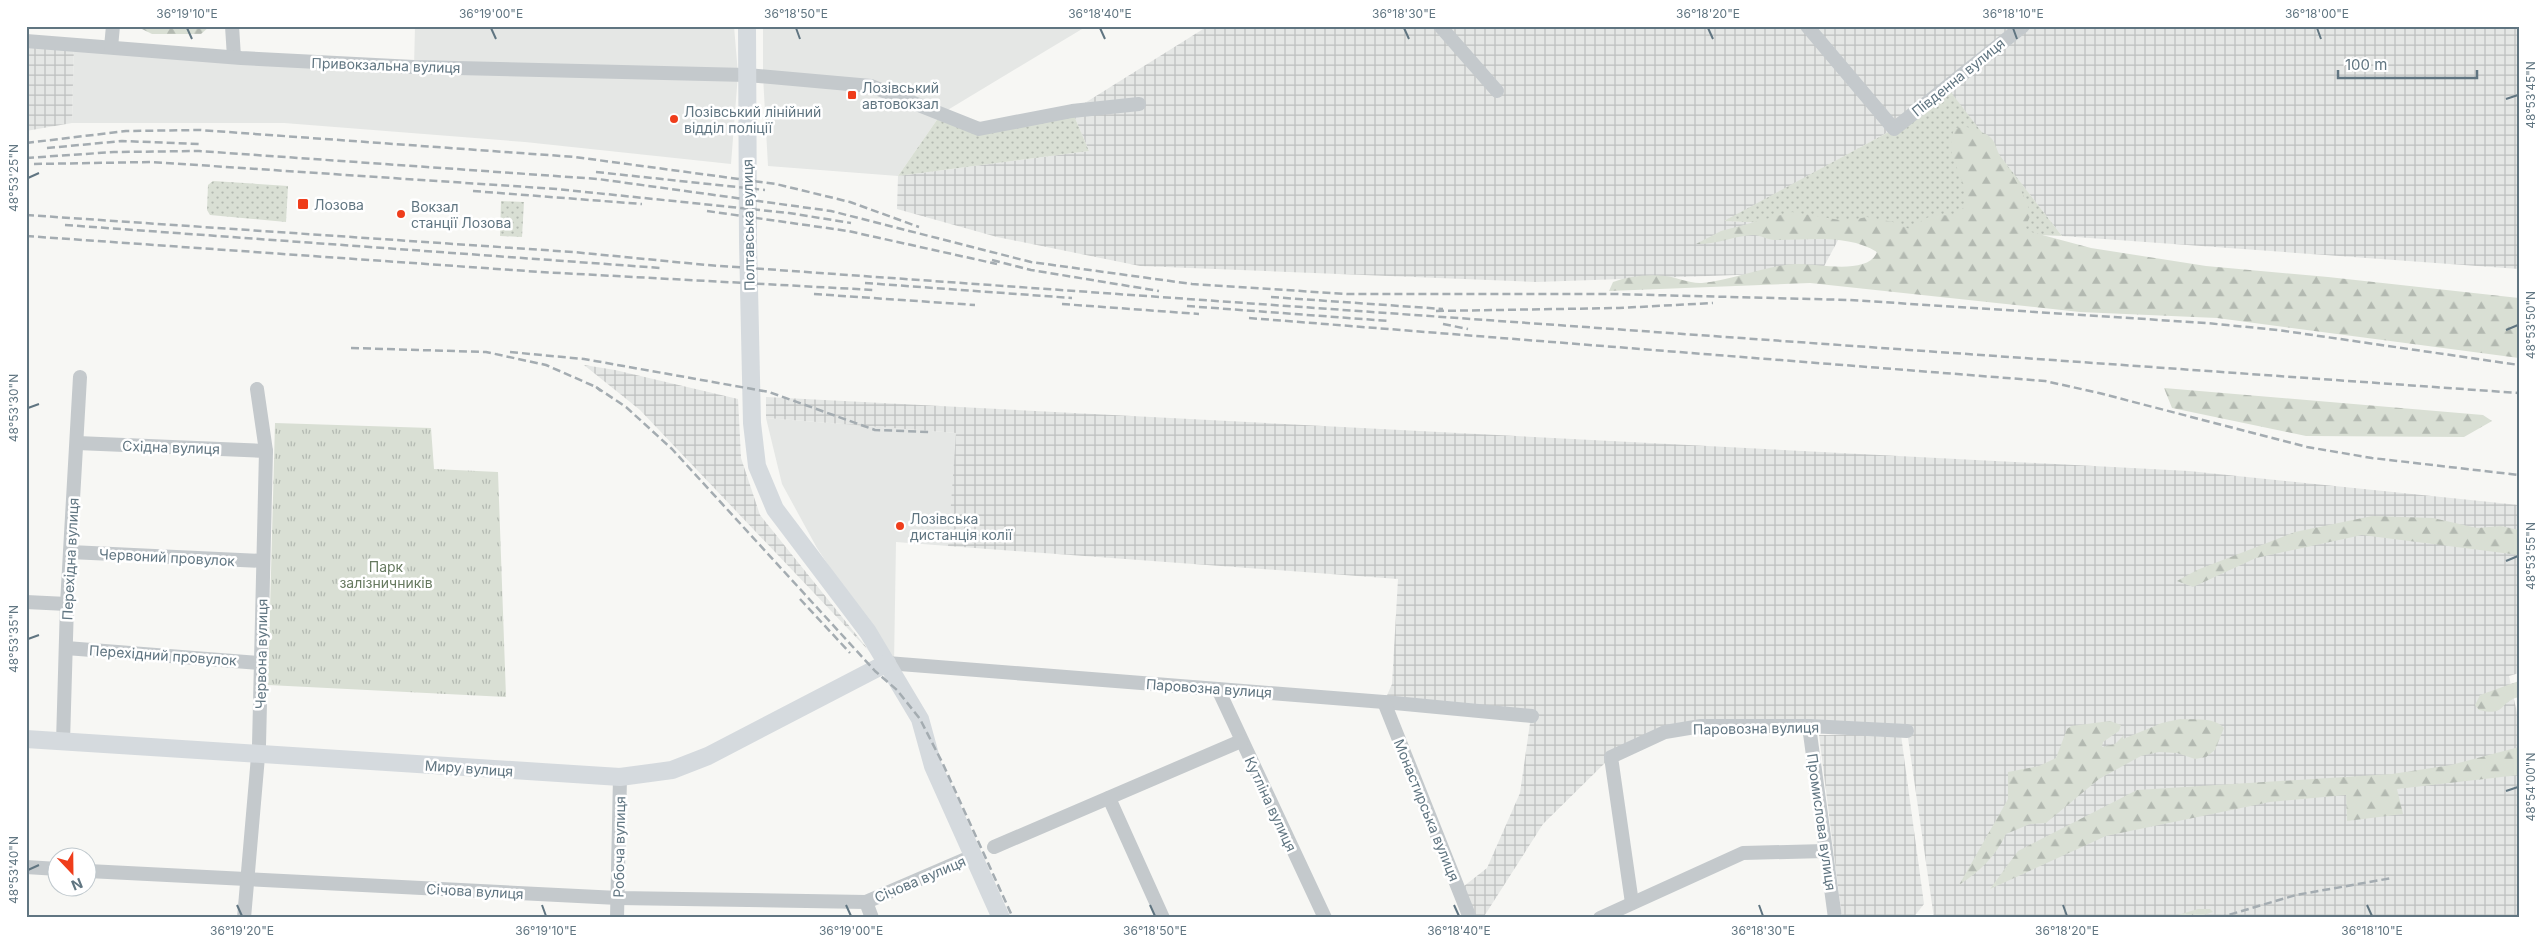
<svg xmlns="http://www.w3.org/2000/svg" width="2545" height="944" viewBox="0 0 2545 944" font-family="Inter,sans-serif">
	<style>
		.built { fill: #e5e7e5 }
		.industrial { fill: url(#industrial-grid) }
		.grass { fill: url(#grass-dots) }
		.forest { fill: url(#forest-firs) }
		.park { fill: url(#park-tufts) }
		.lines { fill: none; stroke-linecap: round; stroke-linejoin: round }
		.minor { stroke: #c4c9cc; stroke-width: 14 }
		.major { stroke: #d5dade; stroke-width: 18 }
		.rail { stroke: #a4acb1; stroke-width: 2.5; stroke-dasharray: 8 4; stroke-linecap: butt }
		.ticks { fill: none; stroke: #607581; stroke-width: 2 }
		.poi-dot { fill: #ef3d1b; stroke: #fff; stroke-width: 2 }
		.labels { text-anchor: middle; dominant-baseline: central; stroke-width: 5; stroke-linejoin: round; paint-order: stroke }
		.street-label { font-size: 14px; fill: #607581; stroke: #fff }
		.poi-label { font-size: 14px; fill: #607581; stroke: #fff; text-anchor: start }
		.park-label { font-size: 14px; fill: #66795f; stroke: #fff }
		.neatline { fill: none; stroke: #607581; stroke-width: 2 }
		.ticks-label { font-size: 12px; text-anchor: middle; fill: #607581 }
	</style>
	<defs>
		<pattern id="industrial-grid" width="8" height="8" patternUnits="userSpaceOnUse" patternTransform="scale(1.25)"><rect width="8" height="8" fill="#e5e7e5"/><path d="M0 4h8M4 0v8" fill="none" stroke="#bdc0bf"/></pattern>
		<pattern id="grass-dots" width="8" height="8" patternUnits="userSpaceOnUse" patternTransform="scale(1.25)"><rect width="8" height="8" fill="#d9dfd4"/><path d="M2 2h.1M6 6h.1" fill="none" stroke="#b3b9b1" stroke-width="1.8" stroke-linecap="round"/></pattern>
		<pattern id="forest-firs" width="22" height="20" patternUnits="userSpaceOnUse" patternTransform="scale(1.25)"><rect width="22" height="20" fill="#d9dfd4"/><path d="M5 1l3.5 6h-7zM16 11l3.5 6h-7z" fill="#b3b9b1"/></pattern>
		<pattern id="park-tufts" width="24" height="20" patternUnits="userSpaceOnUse" patternTransform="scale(1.25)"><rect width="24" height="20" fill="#d9dfd4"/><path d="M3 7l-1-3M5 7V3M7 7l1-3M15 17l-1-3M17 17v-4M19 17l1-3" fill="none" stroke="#b3b9b1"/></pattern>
	</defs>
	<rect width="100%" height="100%" fill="#f7f7f4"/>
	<!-- built -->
	<g class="built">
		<path d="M415 26H734L738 74 731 164 525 142 284 123H72L74 44 414 67Z"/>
		<path d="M763 26H1087L941 114 898 176 768 166 763 76Z"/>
		<path d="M766 418 957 433 948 546 896 542 894 664 817 548 782 484Z"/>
	</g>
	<!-- industrial -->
	<g class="industrial">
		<path d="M1208 26H2519V269L2062 236 1946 87 1894 129 1726 221 1845 227 1821 272 1536 282 1140 266 997 237 897 209 898 176 1089 151 1072 111Z"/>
		<path d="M26 41 74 44 72 123 26 131Z"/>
		<path d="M584 365 615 370 738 399 741 458 760 515 871 653 640 410Z"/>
		<path d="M766 397 2189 471 2519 505V673L2509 676 2519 722V918H1934L1907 731 1701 726 1611 757 1543 824 1483 918H1470L1459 890 1487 868 1520 793 1531 716 1384 702 1392 684 1398 579 948 546 956 433 766 418Z"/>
		<path d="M1819 735H1901L1924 904 1913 918H1842Z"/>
	</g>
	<!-- grass -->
	<g class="grass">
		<path d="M1946 86 2062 236 1724 221 1894 129Z"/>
		<path d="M1072 111 1089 151 898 176 941 114 979 129Z"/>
		<path d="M213 181 288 186 286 222 210 215 207 210 208 185Z"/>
		<path d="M501 201 524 202 522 237 500 236Z"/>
	</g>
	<!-- forest -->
	<g class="forest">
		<path d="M136 26H210L201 34H152Z"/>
		<path d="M1967 127C1975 130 1986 132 1992 139 1996 144 1997 151 2000 156 2014 174 2023 193 2031 214L2024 230 2091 248 2206 266 2328 277 2519 298V358L2217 318 2080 312 1810 283 1609 291 1613 282C1629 276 1647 274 1665 276 1677 277 1690 284 1702 283 1734 280 1764 266 1795 264 1816 263 1868 276 1877 252 1848 234 1808 240 1775 240 1768 240 1760 235 1753 235 1733 236 1716 245 1696 244L1721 231 1792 212 1846 221 1867 217 1893 222 1909 229C1916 226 1922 219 1929 217 1938 213 1951 218 1959 212 1976 201 1955 168 1952 154 1950 146 1951 135 1955 128Z"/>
		<path d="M2164 388 2483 415 2492 421 2464 437 2306 436 2172 408Z"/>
		<path d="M2372 516 2433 518 2477 528 2501 526 2519 530V555L2362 535 2256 558 2193 587 2177 581 2197 570 2295 532Z"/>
		<path d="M2519 681V697C2498 702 2507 717 2479 710L2475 705 2480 695Z"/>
		<path d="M2180 719C2194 720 2215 717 2224 728L2215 750 2206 757 2195 759 2177 753 2159 752 2141 756 2099 779 2046 823 2030 824 2006 834C1996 856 1979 872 1959 885L2008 799V772L2039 766 2056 758 2067 729 2071 726 2110 721 2121 725 2119 731 2103 742 2102 747 2115 744 2124 735 2123 739 2162 723Z"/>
		<path d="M2519 747V775L2397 789 2403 814 2347 821 2346 795 2270 802 2106 836 1990 889 2018 851 2137 790 2392 774 2451 765Z"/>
		<path d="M2198 909H2210L2213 912 2195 918H2168Z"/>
	</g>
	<!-- park -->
	<path class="park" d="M275 423 431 428 434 469 498 472 506 697 268 685Z"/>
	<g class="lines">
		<!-- minor -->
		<g class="minor">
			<path d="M232 26 234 57"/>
			<path d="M1440 26 1497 91"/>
			<path d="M1807 26 1894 129 2023 26"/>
			<path d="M26 41 241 58 414 67 747 75 871 86 979 129 1072 111 1139 104"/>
			<path d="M111 47 113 26"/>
			<path d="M77 443 266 451"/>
			<path d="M70 552 263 561"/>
			<path d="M26 602 67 604"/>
			<path d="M66 648 260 663"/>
			<path d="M887 663 1384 702 1532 716"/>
			<path d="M1218 689 1325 918"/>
			<path d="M1384 702 1470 918"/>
			<path d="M1809 726 1835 918"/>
			<path d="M63 742 67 604 80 377"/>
			<path d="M1109 798 1163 918"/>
			<path d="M994 847 1241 741"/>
			<path d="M26 867 58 869"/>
			<path d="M88 871 618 898 866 902 973 856"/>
			<path d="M866 902 872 918"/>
			<path d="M1632 903 1611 757 1665 732 1701 726H1809L1907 731"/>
			<path d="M244 918 259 745 266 451 257 389"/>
			<path d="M617 918 620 777"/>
			<path d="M1600 918 1743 853 1825 851"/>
		</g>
		<!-- major -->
		<g class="major">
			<path d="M747 26 748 242 752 423 757 466 775 509 868 632 920 719 933 766 1001 918"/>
			<path d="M26 739 620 777 672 770 708 756 887 663"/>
		</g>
		<!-- rail -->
		<g class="rail">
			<path d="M26 143 126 131 200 130 575 157 776 184 850 202 919 227"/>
			<path d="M47 148 122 141 199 144"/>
			<path d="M26 158 114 152 199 151 598 179 831 211 1031 262 1192 284 1347 294H1614L1850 300 2206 323 2278 330 2519 365"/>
			<path d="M34 164 152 162 557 189 789 213 851 223"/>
			<path d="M596 172 765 190"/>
			<path d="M473 191 642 204"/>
			<path d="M707 211 848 231 997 264"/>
			<path d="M26 215 573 252 707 265 2519 393"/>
			<path d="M65 225 661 268"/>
			<path d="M26 236 541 272 874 290"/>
			<path d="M992 260 1031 270 1159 291"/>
			<path d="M865 283 1072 298"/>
			<path d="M814 294 975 305"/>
			<path d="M1271 297 1443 309"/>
			<path d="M1062 304 1199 314"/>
			<path d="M1187 306 1389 321"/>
			<path d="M1436 311 1619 308 1713 303"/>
			<path d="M1249 318 2045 381 2099 393 2307 447 2372 458 2519 475"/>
			<path d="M1443 324 1468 329"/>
			<path d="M351 348 486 352 546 365 596 387 601 391"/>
			<path d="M510 352 584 359 769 392 875 430 930 432"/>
			<path d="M596 387 626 407 672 449 875 671 897 690 920 719 943 764 1013 918"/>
			<path d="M800 599 850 653"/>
			<path d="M2218 918 2296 895 2392 878"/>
		</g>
	</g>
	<!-- ticks -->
	<path class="ticks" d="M187 28 192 39M491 28 496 39M796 28 800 39M1100 28 1105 39M1404 28 1409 39M1708 28 1713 39M2013 28 2017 39M2317 28 2321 39M2506 99 2518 95M28 178 39 173M2506 330 2518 325M28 408 39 404M2506 561 2518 556M28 639 39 635M2506 791 2518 787M28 870 39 865M237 905 242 916M542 905 546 916M846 905 851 916M1150 905 1155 916M1454 905 1459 916M1759 905 1763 916M2063 905 2067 916M2367 905 2372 916"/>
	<!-- markers -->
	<g class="poi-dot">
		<rect x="847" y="90" width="10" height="10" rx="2.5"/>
		<circle cx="674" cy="119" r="5"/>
		<rect x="297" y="198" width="12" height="12" rx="2.5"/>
		<circle cx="401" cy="214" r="5"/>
		<circle cx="900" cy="526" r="5"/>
	</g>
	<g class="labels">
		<!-- street labels -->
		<g class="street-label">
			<text transform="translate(386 65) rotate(2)">Привокзальна вулиця</text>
			<text transform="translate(1958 77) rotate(-39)">Південна вулиця</text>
			<text transform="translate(748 225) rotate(-91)">Полтавська вулиця</text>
			<text transform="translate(171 447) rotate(2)">Східна вулиця</text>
			<text transform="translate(167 557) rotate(3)">Червоний провулок</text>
			<text transform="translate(70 559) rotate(-87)">Перехідна вулиця</text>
			<text transform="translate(261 654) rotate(-89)">Червона вулиця</text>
			<text transform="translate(163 655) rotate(4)">Перехідний провулок</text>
			<text transform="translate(1209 688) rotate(4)">Паровозна вулиця</text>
			<text transform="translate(1756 728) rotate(-1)">Паровозна вулиця</text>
			<text transform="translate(469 768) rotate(4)">Миру вулиця</text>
			<text transform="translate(1271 804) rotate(65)">Кутліна вулиця</text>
			<text transform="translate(1427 810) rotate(68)">Монастирська вулиця</text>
			<text transform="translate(1822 822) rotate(82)">Промислова вулиця</text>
			<text transform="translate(619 847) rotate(-89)">Робоча вулиця</text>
			<text transform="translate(920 879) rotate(-23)">Січова вулиця</text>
			<text transform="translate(475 891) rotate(3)">Січова вулиця</text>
		</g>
		<!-- poi labels -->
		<g class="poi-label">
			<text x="862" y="87">Лозівський<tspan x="862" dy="16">автовокзал</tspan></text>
			<text x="684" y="111">Лозівський лінійний<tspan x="684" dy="16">відділ поліції</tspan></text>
			<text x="314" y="204">Лозова</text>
			<text x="411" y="206">Вокзал<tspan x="411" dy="16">станції Лозова</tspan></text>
			<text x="910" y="518">Лозівська<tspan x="910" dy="16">дистанція колії</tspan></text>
		</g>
		<!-- park labels -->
		<g class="park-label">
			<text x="386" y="566">Парк<tspan x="386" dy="16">залізничників</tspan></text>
		</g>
	</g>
	<!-- border -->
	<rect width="2545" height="944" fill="none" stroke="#ffffff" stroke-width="55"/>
	<!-- north arrow -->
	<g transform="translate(72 872) rotate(158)"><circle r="24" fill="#ffffff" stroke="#bfc8cd"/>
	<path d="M0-4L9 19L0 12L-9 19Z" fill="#ef3d1b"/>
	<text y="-8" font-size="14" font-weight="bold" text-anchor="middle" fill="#607581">N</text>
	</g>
	<!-- scale -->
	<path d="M2338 70v8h139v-8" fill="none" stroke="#607581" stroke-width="2.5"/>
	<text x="2345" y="70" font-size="15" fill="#607581" stroke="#ffffff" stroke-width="4" paint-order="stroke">100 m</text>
	<rect x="28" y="28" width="2490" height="888" class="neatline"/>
	<g class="ticks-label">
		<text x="187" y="18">36°19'10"E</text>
		<text x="491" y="18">36°19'00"E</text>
		<text x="796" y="18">36°18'50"E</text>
		<text x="1100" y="18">36°18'40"E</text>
		<text x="1404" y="18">36°18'30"E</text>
		<text x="1708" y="18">36°18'20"E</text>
		<text x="2013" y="18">36°18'10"E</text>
		<text x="2317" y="18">36°18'00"E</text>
		<text transform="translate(2531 95) rotate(-90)" y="4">48°53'45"N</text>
		<text transform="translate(14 178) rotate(-90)" y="4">48°53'25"N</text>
		<text transform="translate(2531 325) rotate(-90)" y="4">48°53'50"N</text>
		<text transform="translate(14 408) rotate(-90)" y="4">48°53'30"N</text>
		<text transform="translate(2531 556) rotate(-90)" y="4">48°53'55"N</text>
		<text transform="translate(14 639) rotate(-90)" y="4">48°53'35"N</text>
		<text transform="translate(2531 787) rotate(-90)" y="4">48°54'00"N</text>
		<text transform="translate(14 870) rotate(-90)" y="4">48°53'40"N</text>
		<text x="242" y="935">36°19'20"E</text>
		<text x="546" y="935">36°19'10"E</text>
		<text x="851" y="935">36°19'00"E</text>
		<text x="1155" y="935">36°18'50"E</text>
		<text x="1459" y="935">36°18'40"E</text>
		<text x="1763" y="935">36°18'30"E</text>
		<text x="2067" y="935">36°18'20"E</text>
		<text x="2372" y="935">36°18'10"E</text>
	</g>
</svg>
